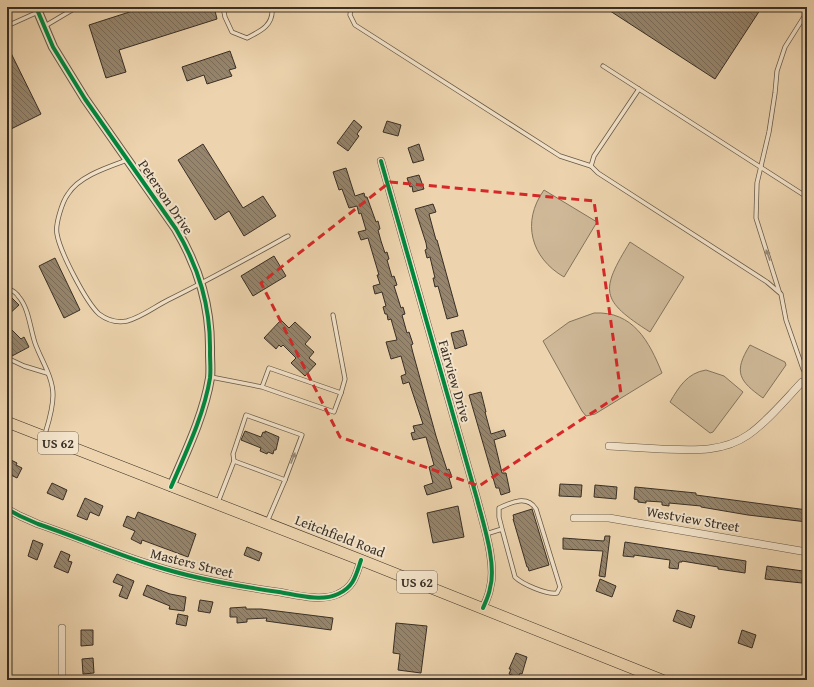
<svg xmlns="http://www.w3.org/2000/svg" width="814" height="687" viewBox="0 0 814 687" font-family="'Gentium Book Plus',serif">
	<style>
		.garden { fill: #ceb897; stroke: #83745e }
		.building { fill: url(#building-back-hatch); stroke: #382f25 }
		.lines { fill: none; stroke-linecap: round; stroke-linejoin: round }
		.service-casing { stroke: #655847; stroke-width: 5 }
		.minor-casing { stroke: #655847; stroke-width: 8 }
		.tertiary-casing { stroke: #655847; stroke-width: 10 }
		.primary-casing { stroke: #382f25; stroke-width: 12 }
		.service { stroke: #f3e3ca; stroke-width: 3.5 }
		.minor { stroke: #f3e3ca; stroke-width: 7 }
		.tertiary { stroke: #f3e3ca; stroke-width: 8 }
		.primary { stroke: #edd4ae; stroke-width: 11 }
		.cycleway-casing { stroke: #f3e3ca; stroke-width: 6 }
		.cycleway { stroke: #00873e; stroke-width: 4 }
		.oneway { fill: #968978 }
		.marked { fill: none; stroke: #d62828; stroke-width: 3; stroke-dasharray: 8 5; stroke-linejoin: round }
		.labels { text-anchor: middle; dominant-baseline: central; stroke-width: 4; stroke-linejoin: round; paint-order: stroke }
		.shield { fill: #f3e3ca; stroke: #706556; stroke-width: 1 }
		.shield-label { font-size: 13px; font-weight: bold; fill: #382f25 }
		.street-label { font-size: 14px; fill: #382f25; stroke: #f3e3ca }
	</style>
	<defs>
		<pattern id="building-back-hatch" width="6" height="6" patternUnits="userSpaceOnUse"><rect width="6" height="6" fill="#96856c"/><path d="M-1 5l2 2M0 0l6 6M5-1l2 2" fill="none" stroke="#7b6d59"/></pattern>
	</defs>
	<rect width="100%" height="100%" fill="#edd4ae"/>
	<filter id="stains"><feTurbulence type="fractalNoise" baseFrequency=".005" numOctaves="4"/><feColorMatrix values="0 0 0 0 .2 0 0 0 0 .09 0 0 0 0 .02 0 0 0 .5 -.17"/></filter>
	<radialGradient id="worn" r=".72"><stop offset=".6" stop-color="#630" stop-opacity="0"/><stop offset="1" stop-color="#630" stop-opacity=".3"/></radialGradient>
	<!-- garden -->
	<g class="garden">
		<path d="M544 190 597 222 564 277C531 258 521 222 544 190Z"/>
		<path d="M630 242 684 277 650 332C600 300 600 291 630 242Z"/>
		<path d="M594 313C633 311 649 341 662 373L595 414 586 416 582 411 543 341 569 322Z"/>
		<path d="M750 345 785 362 786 365 763 398C739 381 733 372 750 345Z"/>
		<path d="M706 370 724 376 743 392 713 432 710 433 670 402C679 387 687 373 706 370Z"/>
	</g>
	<!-- building -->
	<g class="building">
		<path d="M145 7H214L217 19 119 50 126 72 106 78 89 25Z"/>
		<path d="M604 7H762L715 79Z"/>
		<path d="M7 45 41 114 7 131Z"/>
		<path d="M230 51 236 68 229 70 232 76 207 84 204 75 187 81 182 67Z"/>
		<path d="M354 120 362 127 357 134 359 136 348 151 337 143Z"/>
		<path d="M387 121 401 125 398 136 383 132Z"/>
		<path d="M203 144 243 208 263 196 276 216 244 236 229 211 215 220 178 160Z"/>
		<path d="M419 144 424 160 413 163 408 148Z"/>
		<path d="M346 168 355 196 364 193 365 197H367L376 222 378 221 380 229 378 230 381 241 385 253 387 252 389 259 387 260 392 277 394 276 397 285 394 286 401 308 403 307 405 314 402 315 407 333 409 332 413 344 411 345 413 353 436 436 447 470 449 469 452 477 449 478 452 488 427 495 424 486 433 483 429 467 434 465 426 437 413 440 411 433 415 432 413 426 423 424 409 382 403 384 401 376 406 374 401 356 391 359 386 342 397 340 391 319 388 320 387 314H385L383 307 386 306 382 292 375 294 373 286 380 284 377 275H379L368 238 361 240 358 232 366 230 361 213 359 214 357 206 349 208 342 189 339 190 333 172Z"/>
		<path d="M419 175 424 189 413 192 412 186 410 187 407 178Z"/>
		<path d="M433 204 436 212 429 214 436 240H437L458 316 447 319 438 286 435 287 433 278H435L430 257 427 258 425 250 427 249 426 243 415 209Z"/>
		<path d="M274 256 286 276 253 296 241 276Z"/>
		<path d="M55 258 80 310 64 318 39 266Z"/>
		<path d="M7 293 19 305 7 316Z"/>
		<path d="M281 320 289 328 295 322 311 337 305 344 314 352 309 358 316 364 305 376 291 363 296 358 283 345 281 347 279 345 276 349 264 338Z"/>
		<path d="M7 325 21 339 24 337 29 347 12 356 7 347Z"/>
		<path d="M463 330 467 345 455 349 451 333Z"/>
		<path d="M481 392 486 412H485L491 434 504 430 506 436 494 440 502 473H506L510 492 501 495 499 488H496L469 395Z"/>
		<path d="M245 431 261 437 263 432 265 433V431L279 437 276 450H274L273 454 268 452 267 454 260 451 261 448 241 440Z"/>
		<path d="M7 458 17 463 16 465 22 468 17 478 7 473Z"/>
		<path d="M52 483 67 490 63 500 47 493Z"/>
		<path d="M560 484 582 485 581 497 559 496Z"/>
		<path d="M595 485 617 487 616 499 594 497Z"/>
		<path d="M635 487 696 493V495L807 510V522L748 515 701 507V506L669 503V506L662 505V502L646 501V503L638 502V500L634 499Z"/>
		<path d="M85 498 103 506 99 516 90 512 87 520 77 516Z"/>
		<path d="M458 506 464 537 433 543 427 513Z"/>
		<path d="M532 509 549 565 529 571 528 567H527L518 536 513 519H514L513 515Z"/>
		<path d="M138 512 196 534 188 557 142 540 141 544 131 539 135 531 123 526 127 516 135 519Z"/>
		<path d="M605 536H610L605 577 599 576 603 551 563 549V538L604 541Z"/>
		<path d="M33 540 43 544 37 560 28 556Z"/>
		<path d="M625 542 746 561 745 573 718 569V567L682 561V562H679L678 569 669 568 670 560 634 555V557L623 556Z"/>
		<path d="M247 547 262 553 259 561 244 555Z"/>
		<path d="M61 551 70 555 68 561 72 562 68 573 54 567Z"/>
		<path d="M767 566 803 571 802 583 765 579Z"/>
		<path d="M117 574 134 581 127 599 119 596 123 586 113 582Z"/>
		<path d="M600 579 616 586 612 597 596 591Z"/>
		<path d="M147 585 170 594 186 597 184 611 169 609 170 606 143 595Z"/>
		<path d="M200 600 213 602 210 613 198 611Z"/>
		<path d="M246 607V609H261L333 618 331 630 266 621 267 618 247 619V622L237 623V617H230V608Z"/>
		<path d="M677 610 695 616 691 628 673 621Z"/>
		<path d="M178 614 188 616 186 626 176 624Z"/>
		<path d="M396 623 427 626 421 673 398 670 400 654 393 653Z"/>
		<path d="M81 630H93V645L81 646Z"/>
		<path d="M742 630 756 635 752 648 738 643Z"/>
		<path d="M516 653 527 657 522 674 520 673 519 678 509 674 511 669H509Z"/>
		<path d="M93 658 94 673 83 674 82 659Z"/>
	</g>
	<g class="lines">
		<!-- service casing -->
		<g class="service-casing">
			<g id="service">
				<path d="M223 7 225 17 232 32 247 38C261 31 274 25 272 7"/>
				<path d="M351 7 350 15 355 25 560 156 591 166"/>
				<path d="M7 26 38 12"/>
				<path d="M45 26 77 7"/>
				<path d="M603 66 807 197"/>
				<path d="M639 89 594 156 591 166 598 173 767 282 781 294 786 320 803 369 807 376"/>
				<path d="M807 118 805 130 807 165"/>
				<path d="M127 160C108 167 79 176 68 194 62 202 55 225 57 234 60 252 86 302 99 314 107 320 117 323 127 321 142 317 154 307 168 300 209 280 248 258 288 236"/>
				<path d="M807 196V185"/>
				<path d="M7 288C12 290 16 292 19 297 29 309 30 328 35 343 41 360 53 377 53 395 53 409 49 421 45 434"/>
				<path d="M779 291 756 218 757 183 769 132 775 93 777 71 785 47 807 12"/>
				<path d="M333 315 345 379 341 393"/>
				<path d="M7 358 24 366 47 373"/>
				<path d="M211 377 262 387 334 412 341 393 269 368 262 387"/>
				<path d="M234 461 233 454 246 415 302 435 285 480"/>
				<path d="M218 502 234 461 285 480 267 522"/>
				<path d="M486 534 502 529 515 577C522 584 547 595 557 593L560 587 536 509C527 495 512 502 499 508V517L502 529"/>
				<path d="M350 680 357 679"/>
			</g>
		</g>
		<!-- minor casing -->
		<g class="minor-casing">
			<g id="minor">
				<path d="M381 161 477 499C483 523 497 564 490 588 489 595 486 601 483 608"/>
				<path d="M609 446C627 447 644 448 661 449 691 450 722 453 748 435 768 421 785 400 802 382H807"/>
				<path d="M7 509 20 516 38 524C77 537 115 554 155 566 195 579 237 586 279 592 297 595 321 602 338 594 354 587 356 575 361 560"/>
				<path d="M574 518H609L807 552"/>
				<path d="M62 628V680"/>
			</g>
		</g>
		<!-- tertiary casing -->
		<g class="tertiary-casing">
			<path id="tertiary" d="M36 7 53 47 85 99 176 229C199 268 211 307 210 353 210 361 211 370 210 378 204 415 186 452 171 487"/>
		</g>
		<!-- primary casing -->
		<g class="primary-casing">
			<path id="primary" d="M7 422 361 560 662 680"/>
		</g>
		<!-- service -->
		<use href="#service" class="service"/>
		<!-- minor -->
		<use href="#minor" class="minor"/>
		<!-- tertiary -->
		<use href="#tertiary" class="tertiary"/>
		<!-- primary -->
		<use href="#primary" class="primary"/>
		<!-- cycleway casing -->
		<g class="cycleway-casing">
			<g id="cycleway">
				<path d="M36 7 53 47 85 99 176 229C199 268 211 307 210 353 210 361 211 370 210 378 204 415 186 452 171 487"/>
				<path d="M381 161 477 499C483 523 497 564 490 588 489 595 486 601 483 608"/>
				<path d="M7 509 20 516 38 524C77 537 115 554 155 566 195 579 237 586 279 592 297 595 321 602 338 594 354 587 356 575 361 560"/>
			</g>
		</g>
		<!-- cycleway -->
		<use href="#cycleway" class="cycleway"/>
	</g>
	<!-- one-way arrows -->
	<defs><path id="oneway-solid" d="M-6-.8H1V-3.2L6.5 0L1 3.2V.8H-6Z"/></defs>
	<g class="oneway">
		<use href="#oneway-solid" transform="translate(768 255) rotate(-110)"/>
		<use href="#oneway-solid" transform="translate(293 458) rotate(-69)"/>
	</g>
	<!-- marked area -->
	<path class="marked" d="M390 182 594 201 621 394 479 486 340 437 261 283Z"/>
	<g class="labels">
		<!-- shield labels -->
		<g class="shield">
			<rect x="38" y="432" width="40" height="22" rx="3"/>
			<rect x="397" y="571" width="40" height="22" rx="3"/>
		</g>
		<g class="shield-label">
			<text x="58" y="443">US 62</text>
			<text x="417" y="582">US 62</text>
		</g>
		<!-- street labels -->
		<g class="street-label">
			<text transform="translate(166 197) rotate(56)">Peterson Drive</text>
			<text transform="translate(455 381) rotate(74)">Fairview Drive</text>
			<text transform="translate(693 519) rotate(10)">Westview Street</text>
			<text transform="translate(340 536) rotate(21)">Leitchfield Road</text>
			<text transform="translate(192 563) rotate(14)">Masters Street</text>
		</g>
	</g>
	<!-- margin -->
	<rect width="814" height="687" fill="none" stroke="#edd4ae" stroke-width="24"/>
	<rect x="8" y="8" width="798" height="671" fill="none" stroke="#382f25" stroke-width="2"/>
	<rect x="12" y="12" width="790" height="663" fill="none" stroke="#382f25"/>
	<rect width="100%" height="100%" filter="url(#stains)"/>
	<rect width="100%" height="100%" fill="url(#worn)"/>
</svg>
